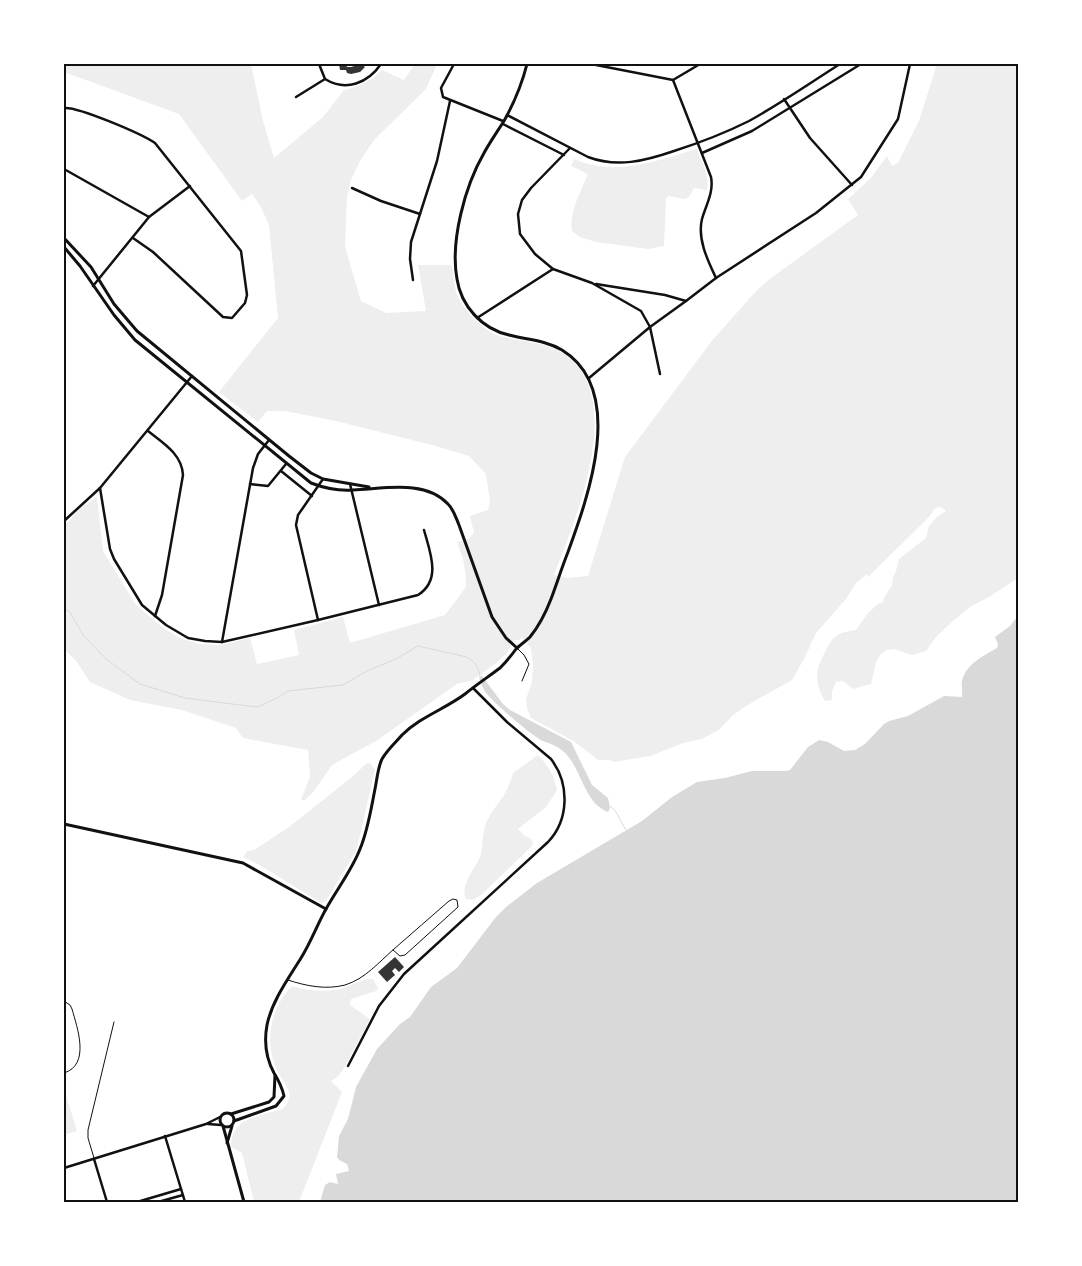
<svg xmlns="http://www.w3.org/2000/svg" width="1082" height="1266" viewBox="0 0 1082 1266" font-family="Cabin,sans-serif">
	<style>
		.green { fill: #eee }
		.water { fill: #d9d9d9 }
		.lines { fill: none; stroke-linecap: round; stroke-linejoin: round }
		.stream { stroke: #d9d9d9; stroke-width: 1 }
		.building { fill: #353535 }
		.service { stroke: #111; stroke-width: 1 }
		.minor { stroke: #111; stroke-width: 2.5 }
		.tertiary { stroke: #111; stroke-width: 3 }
		.neatline { fill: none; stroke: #111; stroke-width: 2 }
	</style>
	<rect width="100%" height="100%" fill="#fff"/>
	<!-- green -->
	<g class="green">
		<path d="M64 64H251L263 121 274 158 323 117 344 90C360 86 370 82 382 70L404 80 415 64H437L426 89 374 140 360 161 351 180 347 198 345 247 361 301 386 313 426 311 418 265H452C454 274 454 284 456 292 462 308 481 329 497 335 504 338 512 338 519 340 533 343 547 344 559 351 631 391 575 520 554 575L567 578 588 576 625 457 711 342 756 291 771 278 858 215 848 199 870 179 887 156 892 166 898 163 919 121 937 64H1018V578L989 597 970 607 953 621 936 637 926 651 912 655 894 649 887 650 880 655 876 662 871 684 853 689 843 681 836 682 832 691V700L825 701C814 682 815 670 825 652 828 647 830 641 834 638 840 632 849 631 856 630L868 613 879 603H883L884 598 892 585 893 577 896 571 899 559 926 538 929 526 937 517 946 511 941 507 935 508 930 516 868 577 867 574 856 583 846 599 816 633 804 659 792 680 746 706 733 715 719 730 702 739 683 743 651 756 619 761 616 762 609 760H598L575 742 531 718 527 708 526 699 532 682 533 666 531 648 522 638 519 640H514L507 653 495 664 473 680 457 684 376 741 332 765 314 791 305 800H301L310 776 308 750 243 738 236 728 182 710 130 700 90 682 77 662 64 649V527L78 510 97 497 103 551 136 605 165 629 180 638 199 644 221 645 250 638 257 664 299 655 294 630 343 617 350 643 445 615 466 587V576L463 559 457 542 468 539 474 533 470 516 488 510 490 501 486 474 469 456 432 445 336 421 285 411H267L258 422 219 392 278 318 269 225 261 207 252 194 242 201 179 114 64 72Z"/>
		<path d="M697 149C702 163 710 176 707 190L694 188 689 197 684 199 669 196 666 198 664 246 648 249 596 242 580 237 572 231C569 211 581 192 588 174L571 166 574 159C615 177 656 161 697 149Z"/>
		<path d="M538 755C549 766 554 776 557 790L546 807 518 829 525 836 530 838 533 842 532 846 481 895 473 900 466 899C459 886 475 869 480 857 484 846 481 830 488 819 499 800 507 796 513 773Z"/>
		<path d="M367 763H370L375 770 358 844 355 853 326 901 321 903 258 864 243 857 247 851 254 850 289 827 352 777Z"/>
		<path d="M367 979H373L378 988 376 991 351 999 350 1005 370 1019 343 1070 337 1077 331 1081 342 1092 299 1202H254L242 1153 231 1147C231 1117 260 1116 283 1109 287 1104 291 1098 289 1092 286 1083 279 1076 276 1068 264 1041 271 1007 292 986 307 991 325 992 340 989 349 987 358 981 367 979Z"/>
		<path d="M64 1089 77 1131 64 1135Z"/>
	</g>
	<!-- water -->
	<g class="water">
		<path d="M1018 616V1202H320L325 1185 330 1182 338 1184 336 1174 349 1171 347 1164 339 1160 337 1157 339 1136 348 1119 356 1087 377 1049 400 1024 410 1017 431 987 457 968 496 917 506 907 537 883 642 821 672 797 697 782 725 778 752 771H786L790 770 808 747 819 740 828 742 844 751 855 750 865 744 884 724 889 721 908 716 944 696 962 697C963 692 961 686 962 681 966 664 983 656 997 648L998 644 995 637 1010 626Z"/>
		<path d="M482 676 503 704 510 710 571 742 592 785 608 798 610 808 608 812C585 804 582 771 566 754 560 747 551 744 543 741 533 737 494 703 487 694 483 689 480 682 479 677Z"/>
	</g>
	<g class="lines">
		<!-- stream -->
		<g class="stream">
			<path d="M64 609 70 612 83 635 106 659 140 684 185 698 232 704 258 707 279 697 288 691 343 685 367 671 396 659 418 646 467 657C475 662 479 667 480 676"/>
			<path d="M610 806C618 810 620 823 627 831"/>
		</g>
	</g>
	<!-- building -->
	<g class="building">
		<path d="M339 64H346L347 67H351L361 64 365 67 360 72 351 74 347 73 346 70H340Z"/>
		<path d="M395 957 404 967 399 972 395 968 392 971 395 975 387 982 378 972Z"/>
	</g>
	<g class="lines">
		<!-- service -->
		<g class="service">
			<path d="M518 649 524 655 529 664 522 681"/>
			<path d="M288 980C306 986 326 990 345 985 365 979 379 962 394 949 412 933 431 917 449 901L453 899 457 900 458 907 405 955 400 956 393 950"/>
			<path d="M64 1001 70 1005 72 1009C77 1027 91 1065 64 1073"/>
			<path d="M94 1158 88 1138V1130L114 1022"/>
		</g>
		<!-- minor -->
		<g class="minor">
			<path d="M319 64 325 79C346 92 368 83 381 64"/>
			<path d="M454 64 441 88 443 97 503 121"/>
			<path d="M591 64 673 80 700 64"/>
			<path d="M673 80 711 177C714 192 706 205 702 219 697 239 708 261 716 278"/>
			<path d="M296 97 325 79"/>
			<path d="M784 99 810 138 852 185"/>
			<path d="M64 108C77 106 142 134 155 143L241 251 247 295 245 303 232 318 223 317 153 252 133 238"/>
			<path d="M507 115 588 157C617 168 645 161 674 151 699 143 725 133 749 121 780 104 810 83 840 64"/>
			<path d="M503 124 564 155"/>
			<path d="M570 148 531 188 522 200 518 214 520 234 535 254 553 269 592 283 641 311 650 327 660 374"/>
			<path d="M702 153 752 131 861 64"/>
			<path d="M64 169 149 217"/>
			<path d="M352 188 381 201 420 214"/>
			<path d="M413 280 410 259 411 242 437 161 450 101"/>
			<path d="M596 284 665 295 686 301"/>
			<path d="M93 286 149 217 190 186"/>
			<path d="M477 318 553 269"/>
			<path d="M589 378 650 327 686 301 716 278 816 213 861 177 898 119 910 64"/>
			<path d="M148 431C163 443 182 454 183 475L162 595 155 616"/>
			<path d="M281 471 312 496"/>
			<path d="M250 484 268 486 286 464"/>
			<path d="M350 484 379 605"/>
			<path d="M100 488 110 549 114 559 142 605 166 625 188 638 205 641 222 642 318 620 418 595C442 580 430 552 424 530"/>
			<path d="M64 521 100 488 192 376"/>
			<path d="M318 620 296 525 298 515 323 479"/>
			<path d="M222 642 253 468 258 454 269 440"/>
			<path d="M348 1066 379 1006 404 974 548 842C569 820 570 784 551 759L507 722 473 688"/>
			<path d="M208 1124 221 1125"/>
			<path d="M165 1136 185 1202"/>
			<path d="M94 1159 107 1202"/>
			<path d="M64 1168 206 1124 220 1117"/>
			<path d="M137 1202 181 1189"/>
			<path d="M158 1202 183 1195"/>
		</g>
		<!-- tertiary -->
		<g class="tertiary">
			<path d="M64 238 91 267 114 304 137 331 289 456 311 473 323 479 369 487"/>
			<path d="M64 247 80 266 114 315 135 340 311 483C324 488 339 491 353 490 383 489 425 479 448 504 454 510 456 518 459 525L492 617 506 638 517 648"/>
			<path d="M64 824 243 863 326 909"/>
			<circle cx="227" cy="1120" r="7"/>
			<path d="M231 1114 269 1102 274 1097 275 1075"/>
			<path d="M234 1121 276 1106 284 1096C282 1087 279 1081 274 1073 266 1058 264 1041 267 1025 272 1001 288 979 301 958 311 942 317 925 326 909 337 889 352 870 360 849 368 830 371 809 375 789 377 779 378 767 382 759 387 750 396 742 402 735 420 717 445 709 465 694 476 685 488 677 500 668 506 662 511 656 516 649 520 645 526 641 530 637 539 626 546 612 551 599 557 583 562 567 568 552 588 497 627 390 562 350 545 340 527 340 509 335 482 329 461 306 457 279 450 241 465 186 484 153 490 142 497 132 504 121 514 103 522 84 527 64"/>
			<path d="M223 1126 244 1202"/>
			<path d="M227 1143 232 1126"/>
		</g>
	</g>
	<!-- border -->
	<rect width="1082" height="1266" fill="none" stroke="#ffffff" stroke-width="130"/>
	<rect x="65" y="65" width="952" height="1136" class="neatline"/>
</svg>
